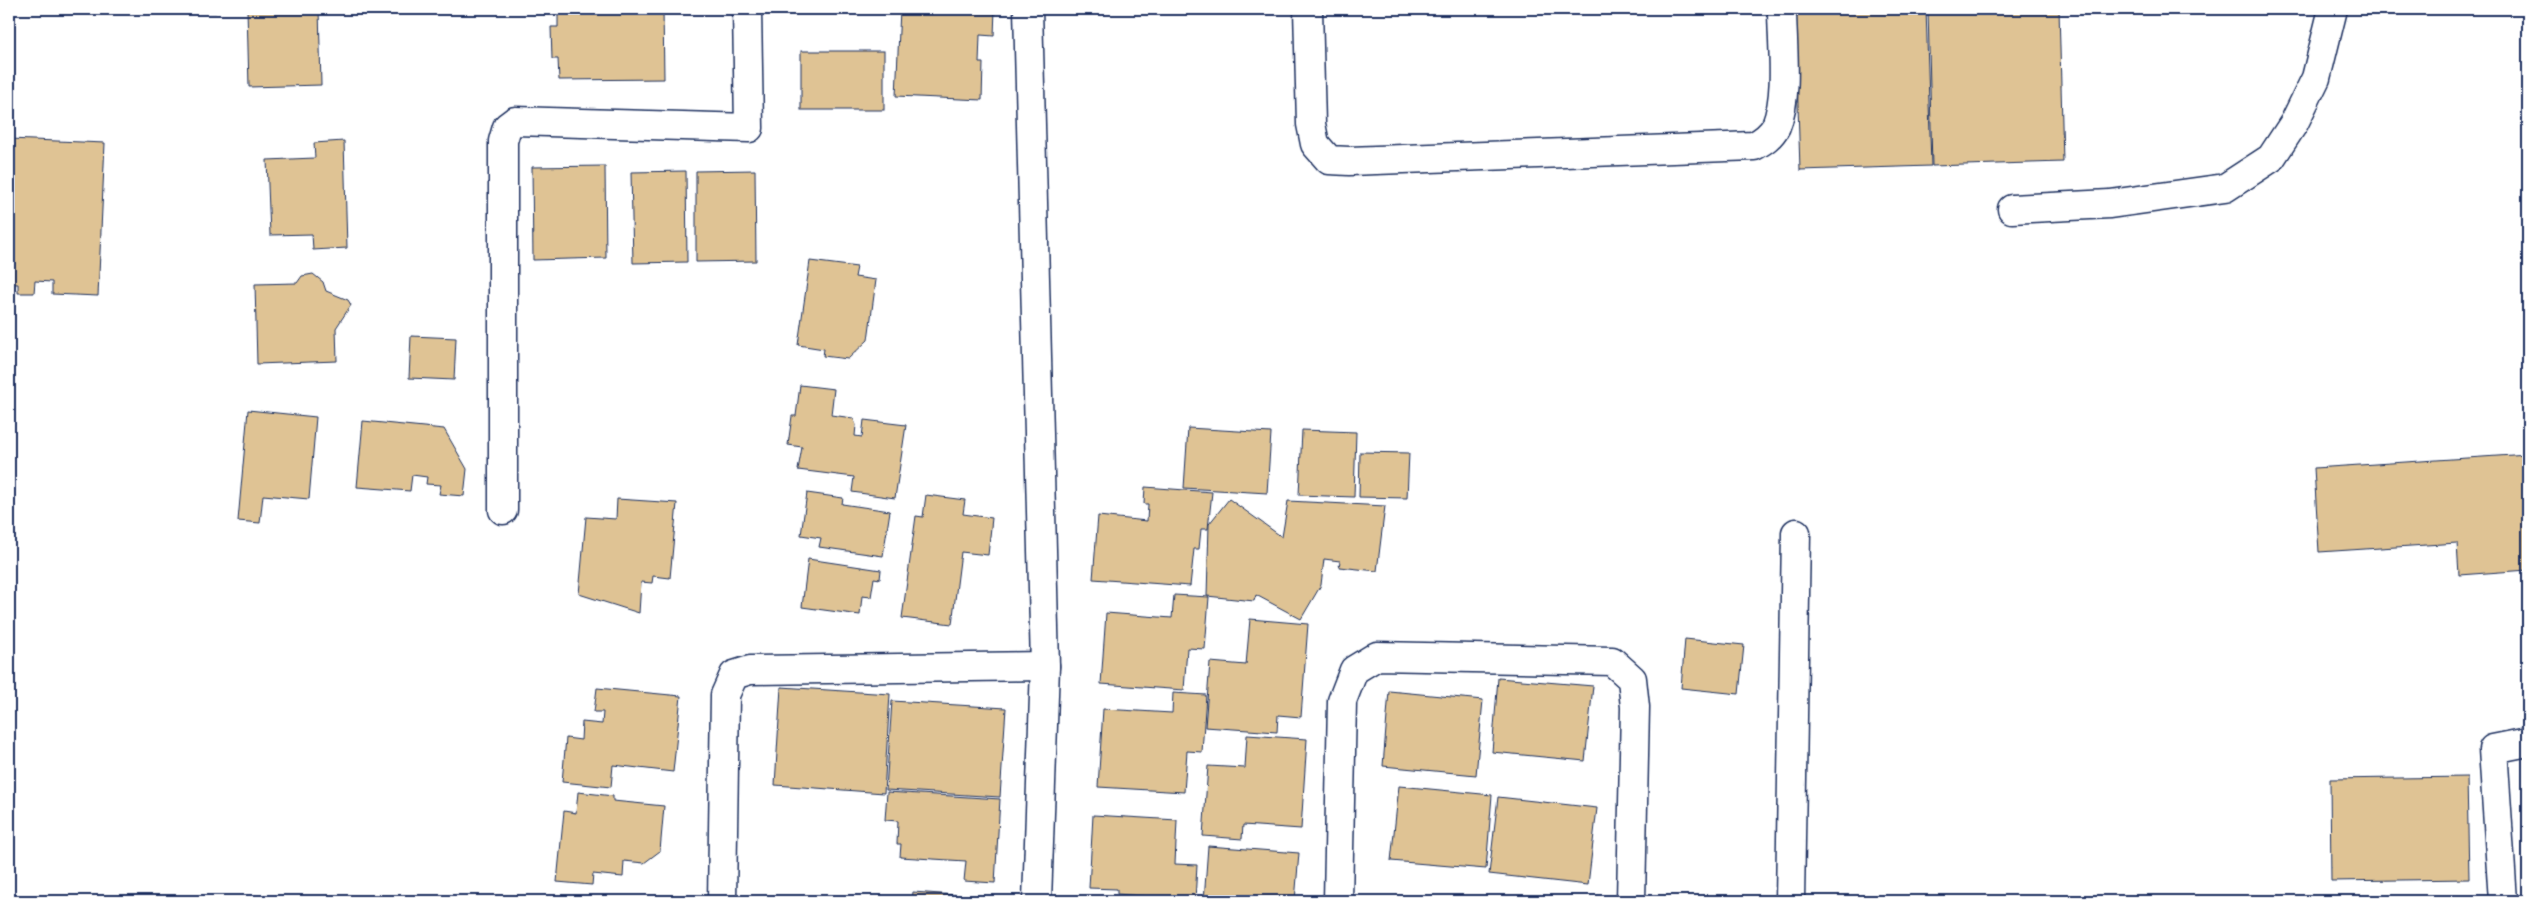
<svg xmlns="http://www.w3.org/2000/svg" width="2537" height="910" viewBox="0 0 2537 910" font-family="'Balsamiq Sans',sans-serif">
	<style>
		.building { fill: #dfc394; stroke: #1b2f5e }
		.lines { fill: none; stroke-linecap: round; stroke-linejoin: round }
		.minor-casing { stroke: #1b2f5e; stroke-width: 31 }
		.minor { stroke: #fff; stroke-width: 28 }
	</style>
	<rect width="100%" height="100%" fill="#fff"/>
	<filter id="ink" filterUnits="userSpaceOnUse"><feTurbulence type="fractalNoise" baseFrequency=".02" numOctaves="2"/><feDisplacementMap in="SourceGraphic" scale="10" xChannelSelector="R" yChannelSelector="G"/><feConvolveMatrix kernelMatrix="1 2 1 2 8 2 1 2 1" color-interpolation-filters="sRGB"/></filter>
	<g filter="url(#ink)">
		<!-- building -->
		<g class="building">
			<path d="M139 9H216V12L139 11Z"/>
			<path d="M247 9H319L321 85 249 87Z"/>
			<path d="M558 9H663L664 79 559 80 558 59H552L551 27H558Z"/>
			<path d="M900 9H995L994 36 980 35 979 63H983L982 100 896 96Z"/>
			<path d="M1795 9H1926L1931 166 1800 170Z"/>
			<path d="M1928 9H2059L2063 162 1932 166Z"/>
			<rect x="801" y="51" width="83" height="59"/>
			<path d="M9 139 105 143 98 296 52 294V282L35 281 34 293H18V284H9Z"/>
			<path d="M344 141 347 248 313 250 312 234 270 235 267 160 315 158 314 143Z"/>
			<path d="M605 166 606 258 533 260 532 167Z"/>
			<path d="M755 170 756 261 696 262V171Z"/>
			<path d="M686 171 687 262 633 263 631 172Z"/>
			<path d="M810 261 857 267 855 277 876 280 868 340 848 359 823 356 824 349 798 345Z"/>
			<path d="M313 274 323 282 326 291 348 300 351 305 336 328 337 361 257 364 255 284 297 283 302 276Z"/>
			<path d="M411 336 456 338 454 380 409 378Z"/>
			<path d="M800 385 834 389 831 415 853 418 856 425 855 436 862 437 864 420 906 425 895 498 852 492 854 477 798 470 802 447 788 445 792 416H796Z"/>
			<path d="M248 410 316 417 309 499 263 495 260 523 238 521Z"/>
			<path d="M363 421 444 429 467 469 464 496 439 494 441 485 426 484 427 477 412 475 410 491 357 487Z"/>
			<path d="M1188 428 1271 433 1267 493 1184 488Z"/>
			<path d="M1302 430 1356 432 1354 497 1299 495Z"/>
			<path d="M1360 452 1409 453 1407 498 1359 497Z"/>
			<path d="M2528 454V570L2459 575 2457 543 2319 552 2314 468Z"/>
			<path d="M1145 487 1212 492 1208 529H1201L1199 549H1194L1190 586 1093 579 1098 516 1147 521 1148 504H1144Z"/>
			<path d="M807 493 843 498 842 504 890 511 883 556 819 547 821 538 801 535Z"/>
			<path d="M926 495 965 500 963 514 992 518 988 555 961 552 952 624 902 618 916 516 923 517Z"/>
			<path d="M617 499 677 503 670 578 653 576 652 583 641 582 639 613 579 594 586 517 616 519Z"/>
			<path d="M1229 499 1282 537 1288 501 1385 506 1377 571 1339 567 1340 561 1324 559 1321 585 1301 619 1256 595 1254 601 1207 596 1209 524Z"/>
			<path d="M808 559 881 570 880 579 874 578 871 597 862 596 860 615 802 607Z"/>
			<path d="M1174 595 1209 597 1205 649 1187 648 1184 690 1101 684 1106 613 1172 618Z"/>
			<path d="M1250 619 1308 624 1301 717 1278 715 1277 732 1205 727 1210 662 1246 665Z"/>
			<path d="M1685 639 1744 645 1739 694 1681 688Z"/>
			<path d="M1498 678 1593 686 1585 761 1492 752Z"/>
			<path d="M781 687 890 694 884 793 775 785Z"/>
			<path d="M597 688 681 696 673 772 613 765 611 787 562 782 566 738 581 740 582 722 602 724 603 712H594Z"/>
			<path d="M1389 691 1483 700 1476 775 1383 766Z"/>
			<path d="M1173 693 1206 695 1202 752 1187 751 1184 792 1098 787 1103 709 1172 713Z"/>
			<path d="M892 701 1006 708 1000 797 886 790Z"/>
			<path d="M1247 735 1307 739 1301 829 1243 825 1242 839 1203 836 1208 766 1245 768Z"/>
			<path d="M2467 777 2469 879 2331 881 2330 779Z"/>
			<path d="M1399 786 1492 795 1486 869 1391 861Z"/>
			<path d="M578 792 613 796V801L664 806 660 851 644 863 624 861 623 877 593 874 592 885 557 882 564 811 576 813Z"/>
			<path d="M887 792 1000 799 995 883 964 881 966 861 900 857 901 844H897L898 821 885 820Z"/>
			<path d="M1498 797 1597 808 1588 885 1489 874Z"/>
			<path d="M1093 815 1177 820 1175 864 1197 865 1195 901H1152V897L1117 894V889L1089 888Z"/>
			<path d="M1208 846 1299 853 1295 901H1204Z"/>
			<path d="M913 892 982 897V901H912Z"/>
		</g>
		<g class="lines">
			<!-- minor casing -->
			<g class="minor-casing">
				<g id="minor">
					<path d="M1028 9 1045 666 1037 901"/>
					<path d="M1308 9 1311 124 1315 144 1329 160 1349 161 1754 146C1763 141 1771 136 1776 126 1789 94 1782 43 1782 9"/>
					<path d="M2012 209 2110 204 2225 188 2271 158 2294 123 2316 78 2333 9"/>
					<path d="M503 510V141L507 127 515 121 749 128 747 9"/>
					<path d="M722 901 725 695 734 675 750 670 1045 666"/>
					<path d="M1338 901 1342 701 1354 670 1377 656 1612 661 1632 679 1635 707 1631 901"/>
					<path d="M1790 901 1796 533"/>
					<path d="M2503 901 2493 749 2528 742"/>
				</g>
			</g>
			<!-- minor -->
			<use href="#minor" class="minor"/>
		</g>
	</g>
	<!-- margin -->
	<rect width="2537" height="910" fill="none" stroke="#fff" stroke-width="30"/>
	<rect x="15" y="15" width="2507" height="880" fill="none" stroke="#1b2f5e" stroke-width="2" filter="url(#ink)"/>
</svg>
